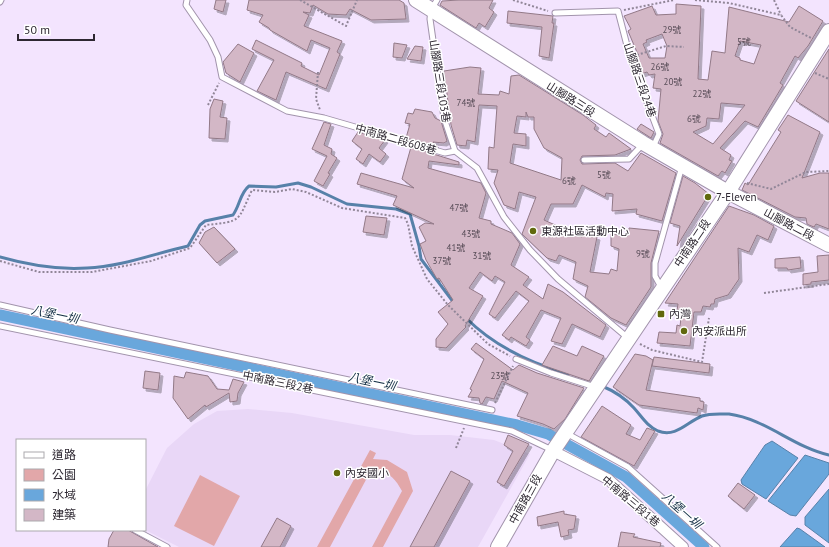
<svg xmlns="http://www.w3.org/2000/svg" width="829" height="547" viewBox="0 0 829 547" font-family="'PT Sans','Noto Sans TC',sans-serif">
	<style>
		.built { fill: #e9d7f7 }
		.green { fill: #e2a7a9 }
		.water { fill: #69a7dc; stroke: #5781a9 }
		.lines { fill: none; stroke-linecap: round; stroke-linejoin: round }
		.stream { stroke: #5781a9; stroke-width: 3 }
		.canal { stroke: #69a7dc; stroke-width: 11 }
		.building { fill: #d3b7c6; stroke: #927987; fill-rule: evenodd; filter: url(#shadow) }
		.service-casing { stroke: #a294ac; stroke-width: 7 }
		.minor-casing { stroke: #a294ac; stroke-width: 12 }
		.secondary-casing { stroke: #a294ac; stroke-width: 16 }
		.path { stroke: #918698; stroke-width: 2; stroke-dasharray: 2 2; stroke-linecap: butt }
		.service { stroke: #fff; stroke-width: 5 }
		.minor { stroke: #fff; stroke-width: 10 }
		.secondary { stroke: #fff; stroke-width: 14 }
		.poi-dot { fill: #61690d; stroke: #fff; stroke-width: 1.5 }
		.labels { text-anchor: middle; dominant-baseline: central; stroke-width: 3; stroke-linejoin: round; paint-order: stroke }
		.number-label { font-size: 9px; fill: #564b56 }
		.street-label { font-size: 11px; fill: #2d2731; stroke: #fff }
		.poi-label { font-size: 11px; fill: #2d2731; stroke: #fff; text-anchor: start }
		.water-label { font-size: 12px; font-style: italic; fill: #132e44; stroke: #fff }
	</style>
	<defs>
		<filter id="shadow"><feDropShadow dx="3" dy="3" stdDeviation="0" flood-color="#0004"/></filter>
	</defs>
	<rect width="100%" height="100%" fill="#f3e4fe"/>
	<!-- built -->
	<path class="built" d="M248 409 292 413 414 435H450L494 440 530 454 478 547H179L145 530V491L167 448 194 424 217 411Z"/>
	<!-- green -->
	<g class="green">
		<path d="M370 450 376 453 373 459 387 460 407 472 413 491 383 547H372L402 491C394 476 385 467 368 476L330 547H317Z"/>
		<path d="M200 475 240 496 214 546 174 526Z"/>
	</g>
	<!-- water -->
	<g class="water">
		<path d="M772 441 798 458 766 499 742 484 741 480 765 445Z"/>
		<path d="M805 455 829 463V474L796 516 790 515 768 501Z"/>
		<path d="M829 489V543L805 525V517Z"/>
		<path d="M797 528 800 529 825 547H780Z"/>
	</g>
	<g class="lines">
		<!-- stream -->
		<g class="stream">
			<path d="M0 257C28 265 58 270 87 268 121 267 156 253 188 246L200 225 205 221 233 215C240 205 240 193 249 186L276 187 298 183 311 187 347 204 396 209 410 214 419 246 421 259 454 303"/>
			<path d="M466 318C495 347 530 363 568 374"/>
			<path d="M602 386C614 391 625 398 634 408 642 417 647 426 658 431 676 438 687 422 702 416 710 413 719 414 729 414 766 419 793 447 829 455"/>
		</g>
		<!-- canal -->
		<path class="canal" d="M0 315 517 425 548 434 626 477 704 547"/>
	</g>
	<!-- building -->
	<g class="building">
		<path d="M216 0H226L223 12 214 9Z"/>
		<path d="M249 0H399L404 3 406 19 371 20 350 9 346 15 328 14 313 5 310 13 303 12 309 15 304 26 342 41 337 52 340 54 326 89 286 72 276 100 257 91 274 60 252 49 256 40 302 63 301 66 319 75 330 48 311 40 307 51 270 30 269 28 259 22 263 15 247 10Z"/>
		<path d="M459 0H493L489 8 494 12 485 27 479 23 476 28 440 5 442 1Z"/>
		<path d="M676 4 701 6 698 79 708 80 712 51 725 53 729 7 789 22 799 6 823 21 808 46 798 58 795 56 780 83 783 85 758 127 745 121 720 148 731 155 729 160 732 161 725 173 722 171 718 176 660 143 663 134 658 121 661 89 653 88 655 74 649 75 647 72 641 74 635 59 639 57 628 31 631 29 624 16 652 6 656 15 676 14ZM662 34 667 46 665 58H649L643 44 647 42 646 40ZM740 41 761 45 754 64 740 60V58L735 56ZM721 103 745 105 713 144 693 132 706 126 707 118 719 119Z"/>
		<path d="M508 11 553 16 552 23H554L549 58 539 56 542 27 507 23Z"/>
		<path d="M394 43 407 45 402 58 393 57Z"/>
		<path d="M238 44 254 53 240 82 226 73 223 62Z"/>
		<path d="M415 46 423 47 421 61 407 59Z"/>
		<path d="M829 49V122L796 101Z"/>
		<path d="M470 67 481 68 478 94 499 95 500 91 509 94 511 76 519 75 583 115 596 125 594 129 606 137 609 133 631 149 615 155 582 156 580 160 582 164 615 163 628 171 641 153 676 173 662 221 636 214 637 209 612 211 613 194 606 193 605 197 582 185 573 204H551L544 220 582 237 583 233 597 237 590 272 609 274 611 269 617 271 619 249 611 246V234L628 236 629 228 659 231 651 263V287L626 325 611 318 585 297 588 286 573 279 576 262 559 255 556 261 547 258 522 234 536 197 519 192 515 209 504 205 494 183 498 170 488 169 489 147 494 148 497 106 479 105 475 142 467 140 466 146 457 145 451 125 444 71ZM526 112 528 117H534V129L544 148 562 158 561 180 510 163 513 144 526 146V134L514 133 517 116 526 117Z"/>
		<path d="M214 99 223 101 220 117 227 118 225 139 209 138 210 109Z"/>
		<path d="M415 109 432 112 435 118 441 121 447 141 444 143 433 142 438 147 406 138 410 124 405 123 408 113 413 114Z"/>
		<path d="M788 115 820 132 802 178 820 173H829V229L816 224 814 227 809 225 807 224 806 218 795 217 742 190 745 183 748 185 781 132 778 130Z"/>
		<path d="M324 122 331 124 324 145 332 149 331 154 337 158 328 173 330 174 323 186 314 181 327 156 312 149Z"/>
		<path d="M641 124 654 132 651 138 637 129Z"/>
		<path d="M358 132 385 140 379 148 386 154 380 162 369 154 363 164 356 159 362 149 352 141Z"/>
		<path d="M411 147 459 162V165L429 161 428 168 481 183 486 193 479 218 491 221V224L512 233 520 244 511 265 529 277 523 285 543 299 548 284 563 292 606 325 600 337 572 324 562 344 551 341 561 318 541 310 526 337 530 340 526 346 511 337 509 340 502 335 529 301 516 291 495 318 489 314 505 282 495 276 492 281 480 272 469 288 483 296 465 326 466 327 446 348 436 347V339L448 324 438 312 453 300 439 278 437 279 426 260 420 244 426 241 419 227 425 223 434 224 393 205 397 196 357 184 361 173 414 188 402 179Z"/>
		<path d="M683 176 695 183 709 194 677 246 680 226 670 223Z"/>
		<path d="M729 206 754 215 774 226 768 240 757 235 749 252 738 248 739 279 728 295 715 299 714 304H711L710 307 703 306 701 312H694L690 346 657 343 659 332 676 333 677 325 680 326 682 310H677L678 304 665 303Z"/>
		<path d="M366 216 387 218 384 235 363 232Z"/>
		<path d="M214 227 235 249 217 263 199 243 205 232Z"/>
		<path d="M829 255V280L811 282V284L803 285V274L818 272 817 256Z"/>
		<path d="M800 257 801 268 788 270 787 268H775V259Z"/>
		<path d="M476 343 513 370 519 365 537 373 584 388 565 419 554 429 543 424 517 416 528 393 502 381 494 399 486 397 482 404 480 403 479 398 468 397 472 390 470 389 484 359 471 349Z"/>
		<path d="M553 346 577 356 582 346 604 356 589 381 542 365Z"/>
		<path d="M635 354 646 356 653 360 646 390 700 398V401L704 402 703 410 698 408 697 413 639 405 613 387Z"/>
		<path d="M654 357 710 364 709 373 652 366Z"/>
		<path d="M145 371 160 373 158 390 143 388Z"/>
		<path d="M186 372 208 376 217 389 229 390 233 379 244 382 238 393 237 401 230 402 229 393 206 407 205 405 188 419 173 398 174 376 184 378Z"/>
		<path d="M602 406 631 425 626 434 640 440 647 428 655 431 634 466 581 437Z"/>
		<path d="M508 435 529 444 504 486 497 482 513 451 504 445Z"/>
		<path d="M451 471 470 481 434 547H410Z"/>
		<path d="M738 483 755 495 744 509 728 496Z"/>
		<path d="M564 511V514L576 516 574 529 568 530 569 535 561 537 558 522 538 526 537 517Z"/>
		<path d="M277 518 291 526 280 547H261Z"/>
		<path d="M114 530H128L158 547H108L109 539Z"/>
		<path d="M621 532 635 534 633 537 661 543 660 547H618Z"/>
	</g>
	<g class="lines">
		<!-- service casing -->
		<g class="service-casing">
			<g id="service">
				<path d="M187 0 186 5 210 40 218 57 222 77 287 111 324 118 445 153 455 151 477 168 504 217 530 250 558 279 628 338"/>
				<path d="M437 0 431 10 430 19 444 118 455 151"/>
				<path d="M0 2 1 0"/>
				<path d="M555 13 618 11 630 57 659 134 653 147"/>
				<path d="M584 160 629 159 643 144"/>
				<path d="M661 287 655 276V263L682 166"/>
				<path d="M0 305 110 330 492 410"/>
				<path d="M0 326 512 431 552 450"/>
				<path d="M516 359 551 373 595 387"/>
				<path d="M566 433 628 467 717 547"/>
				<path d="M135 530 167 547"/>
			</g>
		</g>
		<!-- minor casing -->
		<g class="minor-casing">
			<path id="minor" d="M553 451 608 479 683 547"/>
		</g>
		<!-- secondary casing -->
		<g class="secondary-casing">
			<g id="secondary">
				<path d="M416 0 643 143 728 192 829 245"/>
				<path d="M498 547 553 451 728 192 829 31"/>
			</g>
		</g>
		<!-- path -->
		<g class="path">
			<path d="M300 0 346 26 357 0"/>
			<path d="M513 0 548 11"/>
			<path d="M695 0 729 3 781 15 790 27 811 38"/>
			<path d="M774 0 781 15"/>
			<path d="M624 10 674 0"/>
			<path d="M637 55 666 46 684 47"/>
			<path d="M318 72 316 99 320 110"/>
			<path d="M815 73 829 79"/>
			<path d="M208 105 219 83"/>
			<path d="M747 183 771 189 806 172 829 171"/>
			<path d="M0 261 39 272H92L151 261 190 248 206 225C243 221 237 222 252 190L275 192 292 189 306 192 342 208 405 218 408 224 412 246 427 279 448 305 488 344 510 356"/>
			<path d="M764 293 829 284"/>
			<path d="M640 344 652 350 702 362 709 318"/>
			<path d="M495 403 513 366"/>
			<path d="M456 448 464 428"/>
		</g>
		<!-- service -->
		<use href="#service" class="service"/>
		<!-- minor -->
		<use href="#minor" class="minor"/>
		<!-- secondary -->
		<use href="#secondary" class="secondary"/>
	</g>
	<!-- markers -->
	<g class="poi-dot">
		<circle cx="708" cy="197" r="4"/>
		<circle cx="533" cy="231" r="4"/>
		<rect x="657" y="310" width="8" height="8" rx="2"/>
		<circle cx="684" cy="331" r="4"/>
		<circle cx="337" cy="473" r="4"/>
	</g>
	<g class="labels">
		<!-- number labels -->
		<g class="number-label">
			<text x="672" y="29">29號</text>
			<text x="744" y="41">5號</text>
			<text x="660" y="66">26號</text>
			<text x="673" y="81">20號</text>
			<text x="702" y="93">22號</text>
			<text x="466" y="102">74號</text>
			<text x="694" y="118">6號</text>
			<text x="604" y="174">5號</text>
			<text x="569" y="180">6號</text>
			<text x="459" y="207">47號</text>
			<text x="471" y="233">43號</text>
			<text x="456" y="247">41號</text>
			<text x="643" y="253">9號</text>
			<text x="482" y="255">31號</text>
			<text x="442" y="260">37號</text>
			<text x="500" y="375">23號</text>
		</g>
		<!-- street labels -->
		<g class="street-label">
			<text transform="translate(640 80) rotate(71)">山腳路三段24巷</text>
			<text transform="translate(440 81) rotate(81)">山腳路三段103巷</text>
			<text transform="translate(571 99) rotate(32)">山腳路三段</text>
			<text transform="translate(396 139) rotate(16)">中南路二段608巷</text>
			<text transform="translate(789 224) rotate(28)">山腳路二段</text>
			<text transform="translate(692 243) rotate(-56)">中南路二段</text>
			<text transform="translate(278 382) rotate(12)">中南路三段2巷</text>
			<text transform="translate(525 499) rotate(-61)">中南路三段</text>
			<text transform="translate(631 501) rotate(40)">中南路三段1巷</text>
		</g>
		<!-- poi labels -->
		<g class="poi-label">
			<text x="716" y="197">7-Eleven</text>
			<text x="541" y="231">東源社區活動中心</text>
			<text x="669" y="314">內灣</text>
			<text x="692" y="331">內安派出所</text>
			<text x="345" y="473">內安國小</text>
		</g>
		<!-- water labels -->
		<g class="water-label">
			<text transform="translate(55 314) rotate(12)">八堡一圳</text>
			<text transform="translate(372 381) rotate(12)">八堡一圳</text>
			<text transform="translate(682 510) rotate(42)">八堡一圳</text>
		</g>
	</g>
	<!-- legend -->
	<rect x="16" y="439" width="130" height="92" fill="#ffffff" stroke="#aba9ad"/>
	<rect x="24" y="452" width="20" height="6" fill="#ffffff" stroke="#aba9ad"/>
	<text x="52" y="459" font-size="12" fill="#2d2731">道路</text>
	<rect x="24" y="469" width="20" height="12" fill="#e2a7a9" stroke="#aba9ad"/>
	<text x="52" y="479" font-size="12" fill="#2d2731">公園</text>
	<rect x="24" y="489" width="20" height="12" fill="#69a7dc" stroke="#aba9ad"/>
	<text x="52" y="499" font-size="12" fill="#2d2731">水域</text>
	<rect x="24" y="509" width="20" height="12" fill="#d3b7c6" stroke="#aba9ad"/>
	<text x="52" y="519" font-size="12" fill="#2d2731">建築</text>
	<!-- scale -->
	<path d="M18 34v6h76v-6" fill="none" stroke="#2d2731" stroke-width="2"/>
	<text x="24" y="34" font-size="12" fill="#2d2731" stroke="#ffffff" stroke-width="3" paint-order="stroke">50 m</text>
</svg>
